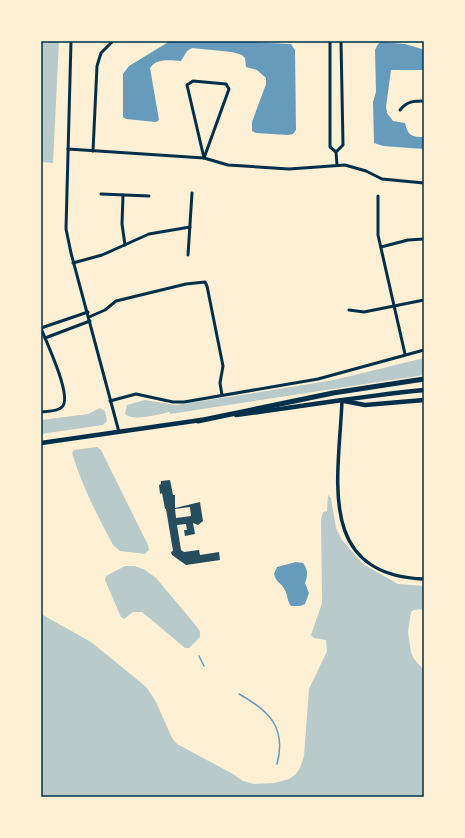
<svg xmlns="http://www.w3.org/2000/svg" width="465" height="838" viewBox="0 0 465 838" font-family="Helvetica,sans-serif">
	<style>
		.green { fill: #b9caca }
		.water { fill: #669bbc }
		.lines { fill: none; stroke-linecap: round; stroke-linejoin: round }
		.stream { stroke: #669bbc; stroke-width: 1.5 }
		.building { fill: #264d5e; fill-rule: evenodd }
		.minor { stroke: #003049; stroke-width: 3 }
		.tertiary { stroke: #003049; stroke-width: 3.5 }
		.primary { stroke: #003049; stroke-width: 4.5 }
		.motorway { stroke: #003049; stroke-width: 5 }
		.neatline { fill: none; stroke: #003049; stroke-width: 1.5 }
	</style>
	<rect width="100%" height="100%" fill="#fdf0d5"/>
	<!-- green -->
	<g class="green">
		<path d="M41 41H59L53 163 41 162Z"/>
		<path d="M424 358V375L170 414V412C160 414 133 422 125 414L127 405 145 400 175 405 242 395 334 380Z"/>
		<path d="M100 408 105 411 107 421 103 425 41 434V420L88 414Z"/>
		<path d="M97 447 101 450 148 545 149 550 145 554 120 551 113 545C97 515 82 486 72 453L74 450Z"/>
		<path d="M328 495 331 498 336 528 342 540 363 564 398 584 424 586V609L414 610 411 612 408 632 411 652 414 659 424 670V797H41V614L91 642 139 681 147 688 156 702 172 738 177 744 233 774 243 781 254 784 274 783 289 779 296 774 300 768 304 756 309 689 327 651 326 640 314 638 311 635 322 603 321 520 323 512 327 511Z"/>
		<path d="M125 566H135L145 570 156 578 193 622 200 631V637L189 648H185L142 612H133L124 619 121 617 105 580 106 576Z"/>
	</g>
	<!-- water -->
	<g class="water">
		<path d="M170 41H227L291 44 295 50 296 130 293 134 288 135 256 133 252 131V122L266 84V78L257 70 246 67 245 58 242 55 232 52 192 48 187 51 181 61C171 60 156 58 150 68L159 120 156 122 126 119 123 117V74L129 66Z"/>
		<path d="M381 42 405 44 422 49 424 54V70H391L386 107 387 113 393 121 405 123C408 136 412 137 424 137V149L383 146 374 143 373 102 376 92 375 50 378 44Z"/>
		<path d="M296 562 303 563C308 569 308 576 305 583L309 593 305 604 300 606H291C287 601 288 596 285 590 282 583 276 583 274 574L277 567Z"/>
	</g>
	<g class="lines">
		<!-- stream -->
		<g class="stream">
			<path d="M199 656 204 666"/>
			<path d="M239 694C268 710 287 727 277 764"/>
		</g>
	</g>
	<!-- building -->
	<path class="building" d="M170 480 173 495H175V508L200 502 203 521 198 525 193 523 195 534 185 536 184 530H187L186 524 177 525 181 550 184 552 199 550 200 555 219 552 220 560 186 565 172 555 171 552 173 551 166 509H165L162 493 160 494 159 485 161 484V481ZM190 507 191 516 176 518 175 509Z"/>
	<g class="lines">
		<!-- minor -->
		<g class="minor">
			<path d="M71 41 66 229 71 253 119 432"/>
			<path d="M330 41V147L336 152"/>
			<path d="M193 81 226 84 229 89 204 158 187 85Z"/>
			<path d="M400 110C407 101 414 101 424 101"/>
			<path d="M68 149 204 158 228 165 289 169 345 165 366 171 382 179 424 183"/>
			<path d="M93 151 97 66 101 53 113 41"/>
			<path d="M337 165 336 152 343 145 341 41"/>
			<path d="M101 194 149 196"/>
			<path d="M123 195 122 224 125 245"/>
			<path d="M378 196V235L405 354"/>
			<path d="M381 247 408 240 424 239"/>
			<path d="M188 255 192 193"/>
			<path d="M73 263 102 255 149 234 190 227"/>
			<path d="M349 310 364 312 424 300"/>
			<path d="M89 317 105 310 116 301 186 284 205 282 207 286 223 366 220 383 222 395"/>
			<path d="M41 328C46 342 73 397 62 407 57 412 48 411 41 412"/>
			<path d="M41 328 88 312"/>
			<path d="M45 338 90 321"/>
			<path d="M110 401 136 394 173 402H184L318 379 424 350"/>
		</g>
		<!-- tertiary -->
		<path class="tertiary" d="M342 401C339 477 315 575 424 579"/>
		<!-- primary -->
		<g class="primary">
			<path d="M344 401 365 405 424 400"/>
			<path d="M236 415C299 407 361 396 424 390"/>
			<path d="M41 443 201 420"/>
		</g>
		<!-- motorway -->
		<path class="motorway" d="M198 421 333 393 424 379"/>
	</g>
	<!-- border -->
	<rect width="465" height="838" fill="none" stroke="#fdf0d5" stroke-width="84"/>
	<rect x="42" y="42" width="381" height="754" class="neatline"/>
</svg>
